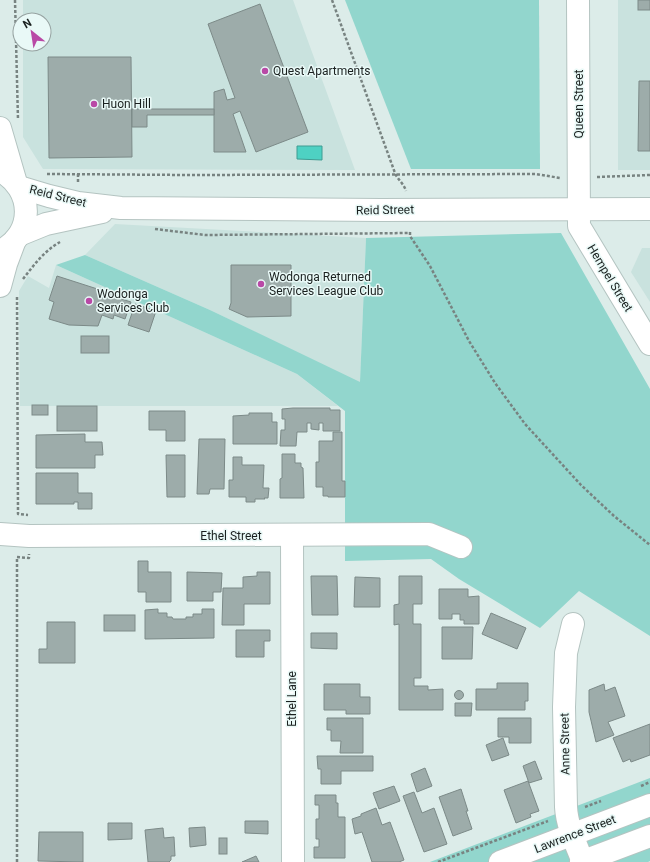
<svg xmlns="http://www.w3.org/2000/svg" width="650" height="862" viewBox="0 0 650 862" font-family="Roboto,sans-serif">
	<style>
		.built { fill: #c9e2de }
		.green { fill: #92d6cd }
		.water { fill: #4ed1c3; stroke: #3e9c92 }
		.building { fill: #9dacaa; stroke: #7c8a88 }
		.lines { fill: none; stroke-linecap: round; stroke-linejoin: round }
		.minor-casing { stroke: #b4c4c1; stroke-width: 24 }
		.path { stroke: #788381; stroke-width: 2.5; stroke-dasharray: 3 2; stroke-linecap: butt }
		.minor { stroke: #fff; stroke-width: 22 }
		.poi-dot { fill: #b949a6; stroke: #e9f9f7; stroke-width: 1.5 }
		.labels { text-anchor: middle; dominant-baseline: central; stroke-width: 3; stroke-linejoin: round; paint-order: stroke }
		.poi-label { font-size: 12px; fill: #1a201f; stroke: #e9f9f7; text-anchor: start }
		.street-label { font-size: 12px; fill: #1a201f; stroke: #e9f9f7 }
	</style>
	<rect width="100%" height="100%" fill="#dcece9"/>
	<!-- built -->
	<g class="built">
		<path d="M23 0H293L355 170 43 169 23 137V44H44V20H23Z"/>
		<rect x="618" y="0" width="32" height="170"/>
		<path d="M115 224 366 238 360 383 210 310 85 255Z"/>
		<path d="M642 248H650V302L631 272Z"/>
		<path d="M56 265 297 374 338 406H20L19 291 28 276 49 288Z"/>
	</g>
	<!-- green -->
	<g class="green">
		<path d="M345 0H539L540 169H411Z"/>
		<path d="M561 233 650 389V636L579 591 540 628 459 579 431 559 345 561V411L297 374 56 265 85 255 210 310 360 382 366 238Z"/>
		<path d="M650 778V861L648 862H430Z"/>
	</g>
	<!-- water -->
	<path class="water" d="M297 146H322V160L297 159Z"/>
	<!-- building -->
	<g class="building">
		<rect x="638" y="0" width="12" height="10"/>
		<path d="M260 4 308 132 256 152 240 111 233 114 246 152H214V92L224 89 227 100 235 98 208 24Z"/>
		<path d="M48 57H131L132 157 49 158Z"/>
		<path d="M639 81H650V151H638Z"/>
		<path d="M132 109H214V115H147V127H132Z"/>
		<path d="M231 265H291V316L247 317 229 309 231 303Z"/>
		<path d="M57 276 113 294 112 296 131 302 125 319 114 315 113 319 102 315 98 326 69 325 49 319 54 302 49 300Z"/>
		<path d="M135 304 156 311 149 332 128 325Z"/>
		<rect x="81" y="336" width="28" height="17"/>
		<rect x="32" y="405" width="16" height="10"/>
		<rect x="57" y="406" width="40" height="25"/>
		<path d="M293 408H330V410H340V431H323V423H319V430L311 429V423H307V432H297L296 446H280L281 430H285V419H282V409Z"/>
		<path d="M149 411H185V441H166V430H149Z"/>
		<path d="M249 413H272V422H277V444H233V416L249 415Z"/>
		<path d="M333 432H342V481H345V497H328V496H323V487H316V462H319V441H333Z"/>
		<path d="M85 434V442H102L103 455H95V468H36V435Z"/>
		<path d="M199 439H225L224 489H210L209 494H197Z"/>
		<path d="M282 454H295V463H301V467L303 468 304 498H280V479L282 478Z"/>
		<path d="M166 455H185V497H167Z"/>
		<path d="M233 457H242V465H264L263 488H269L268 498H264L265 499H255V502H246V497H229V480H233Z"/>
		<path d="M36 473H78V493H92V509H78V502H74V504H36Z"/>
		<path d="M138 561H148V572H171V602H146V592H138Z"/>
		<path d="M187 572 222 573 221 592H213V601H187Z"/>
		<path d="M257 572H270V604H244V625H222L223 588H243V577L257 576Z"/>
		<path d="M311 576H337L338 615H312Z"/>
		<path d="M399 576H422V604H413V624H421V678H414V686H428V690L443 689V710H399V624L394 625V605L399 604Z"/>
		<path d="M355 577 380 578V607H354Z"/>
		<path d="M439 589H468V597L479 596V624H464V620H460V614H452V619H439Z"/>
		<path d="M158 609V613H167V617H172L173 619H186V617H193V614H202V609H214V638L145 639V610Z"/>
		<path d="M491 613 526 628 517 649 482 634Z"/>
		<rect x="104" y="615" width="31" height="16"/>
		<path d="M47 622H75V663H39V649H47Z"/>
		<path d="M442 627H473L472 659H442Z"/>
		<path d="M236 630H270V641H264V657H236Z"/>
		<path d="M311 633H337V649L311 648Z"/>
		<path d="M497 683H528V701H525V710H476V689H497Z"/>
		<path d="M324 684H360V697H370V714H346V710H324Z"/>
		<path d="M604 684 605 691 615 687 625 716 608 722 614 735 596 742 589 712V690Z"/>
		<circle cx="459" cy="695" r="4.5"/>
		<path d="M455 703H472L471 716H455Z"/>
		<path d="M327 718H363V753H340L341 741H331V730H327Z"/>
		<path d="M498 718H531V743H509V737H498Z"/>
		<path d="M650 724V755L631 762 630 759 623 762 613 738Z"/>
		<path d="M503 738 509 755 492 761 486 745Z"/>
		<path d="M317 756H373V771H341V784H321V769H318Z"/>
		<path d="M535 761 542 779 529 783 523 766Z"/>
		<path d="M425 768 432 786 417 792 411 774Z"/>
		<path d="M528 781 539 811 530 814 531 817 516 823 504 790Z"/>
		<path d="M394 786 400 801 379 809 373 793Z"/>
		<path d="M461 789 468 811H466L472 829 453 836 439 797Z"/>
		<path d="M414 792 422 813 434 808 447 844 424 852 403 796Z"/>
		<path d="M315 795H336V803H338V817H345V858H314V847H319V839H316V819H319V805H315Z"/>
		<path d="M376 808 382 825 390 822 404 860 399 862H372L362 832 355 834 352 819 361 816V814Z"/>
		<path d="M245 821H268V834L245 833Z"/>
		<path d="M108 823H132V839L108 840Z"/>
		<path d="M205 827 206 845 190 847 189 828Z"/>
		<path d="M163 828 164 838 174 837 175 856H171V860L169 862H148L145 830Z"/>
		<path d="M39 832H83V862L38 861Z"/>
		<rect x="219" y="838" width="8" height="16"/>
		<path d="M256 856 259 862H242Z"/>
	</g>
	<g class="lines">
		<!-- minor casing -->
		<g class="minor-casing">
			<g id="minor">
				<path d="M578 0 579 226 650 344"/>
				<path d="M0 128 16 183"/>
				<path d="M0 171C34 188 35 235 0 251"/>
				<path d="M19 187 49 196 78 203 121 208 381 210 650 209"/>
				<path d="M19 235 46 224 102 212"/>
				<path d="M0 286 6 264 15 240"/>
				<path d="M0 534 29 536 429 534 461 547"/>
				<path d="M292 536 293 862"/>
				<path d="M573 624 566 653 564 707 566 807C567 826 576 844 583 862"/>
				<path d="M500 862 650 805"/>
				<path d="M581 862 650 836"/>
			</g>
		</g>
		<!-- path -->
		<g class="path">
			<path d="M15 0 18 120"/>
			<path d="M332 0 395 173C398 180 404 184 406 191"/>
			<path d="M47 174 189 175 536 174 560 178"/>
			<path d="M78 174V184"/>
			<path d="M597 177 650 175"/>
			<path d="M155 229 205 235 410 233"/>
			<path d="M410 232V236L430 266 469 341 495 383 525 424 581 485 614 516 650 545"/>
			<path d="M23 279C34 265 44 251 60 242"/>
			<path d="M17 297 18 514 28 515"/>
			<path d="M641 786 650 782"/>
			<path d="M585 807 601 801"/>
			<path d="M17 862V557L29 558V554"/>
			<path d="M438 862 548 821"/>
		</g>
		<!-- minor -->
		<use href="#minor" class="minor"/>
	</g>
	<!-- markers -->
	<g class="poi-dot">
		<circle cx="265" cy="71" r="4"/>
		<circle cx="94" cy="104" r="4"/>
		<circle cx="261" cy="284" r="4"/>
		<circle cx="89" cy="301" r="4"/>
	</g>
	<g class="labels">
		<!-- poi labels -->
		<g class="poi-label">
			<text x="273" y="71">Quest Apartments</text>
			<text x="102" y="104">Huon Hill</text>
			<text x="269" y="277">Wodonga Returned<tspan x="269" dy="14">Services League Club</tspan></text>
			<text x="97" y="294">Wodonga<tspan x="97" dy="14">Services Club</tspan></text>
		</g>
		<!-- street labels -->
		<g class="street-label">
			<text transform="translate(579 104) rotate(-90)">Queen Street</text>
			<text transform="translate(58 196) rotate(14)">Reid Street</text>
			<text transform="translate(385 210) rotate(-1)">Reid Street</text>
			<text transform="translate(610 278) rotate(59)">Hempel Street</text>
			<text x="231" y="536">Ethel Street</text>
			<text transform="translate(292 699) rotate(-90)">Ethel Lane</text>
			<text transform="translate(565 744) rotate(-91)">Anne Street</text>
			<text transform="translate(575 834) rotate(-21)">Lawrence Street</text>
		</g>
	</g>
	<!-- north arrow -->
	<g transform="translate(32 32) rotate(330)"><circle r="19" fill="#e9f9f7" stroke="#96a2a1"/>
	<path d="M0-3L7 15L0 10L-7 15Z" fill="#b949a6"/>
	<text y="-6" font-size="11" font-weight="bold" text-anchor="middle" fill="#1a201f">N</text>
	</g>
</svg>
